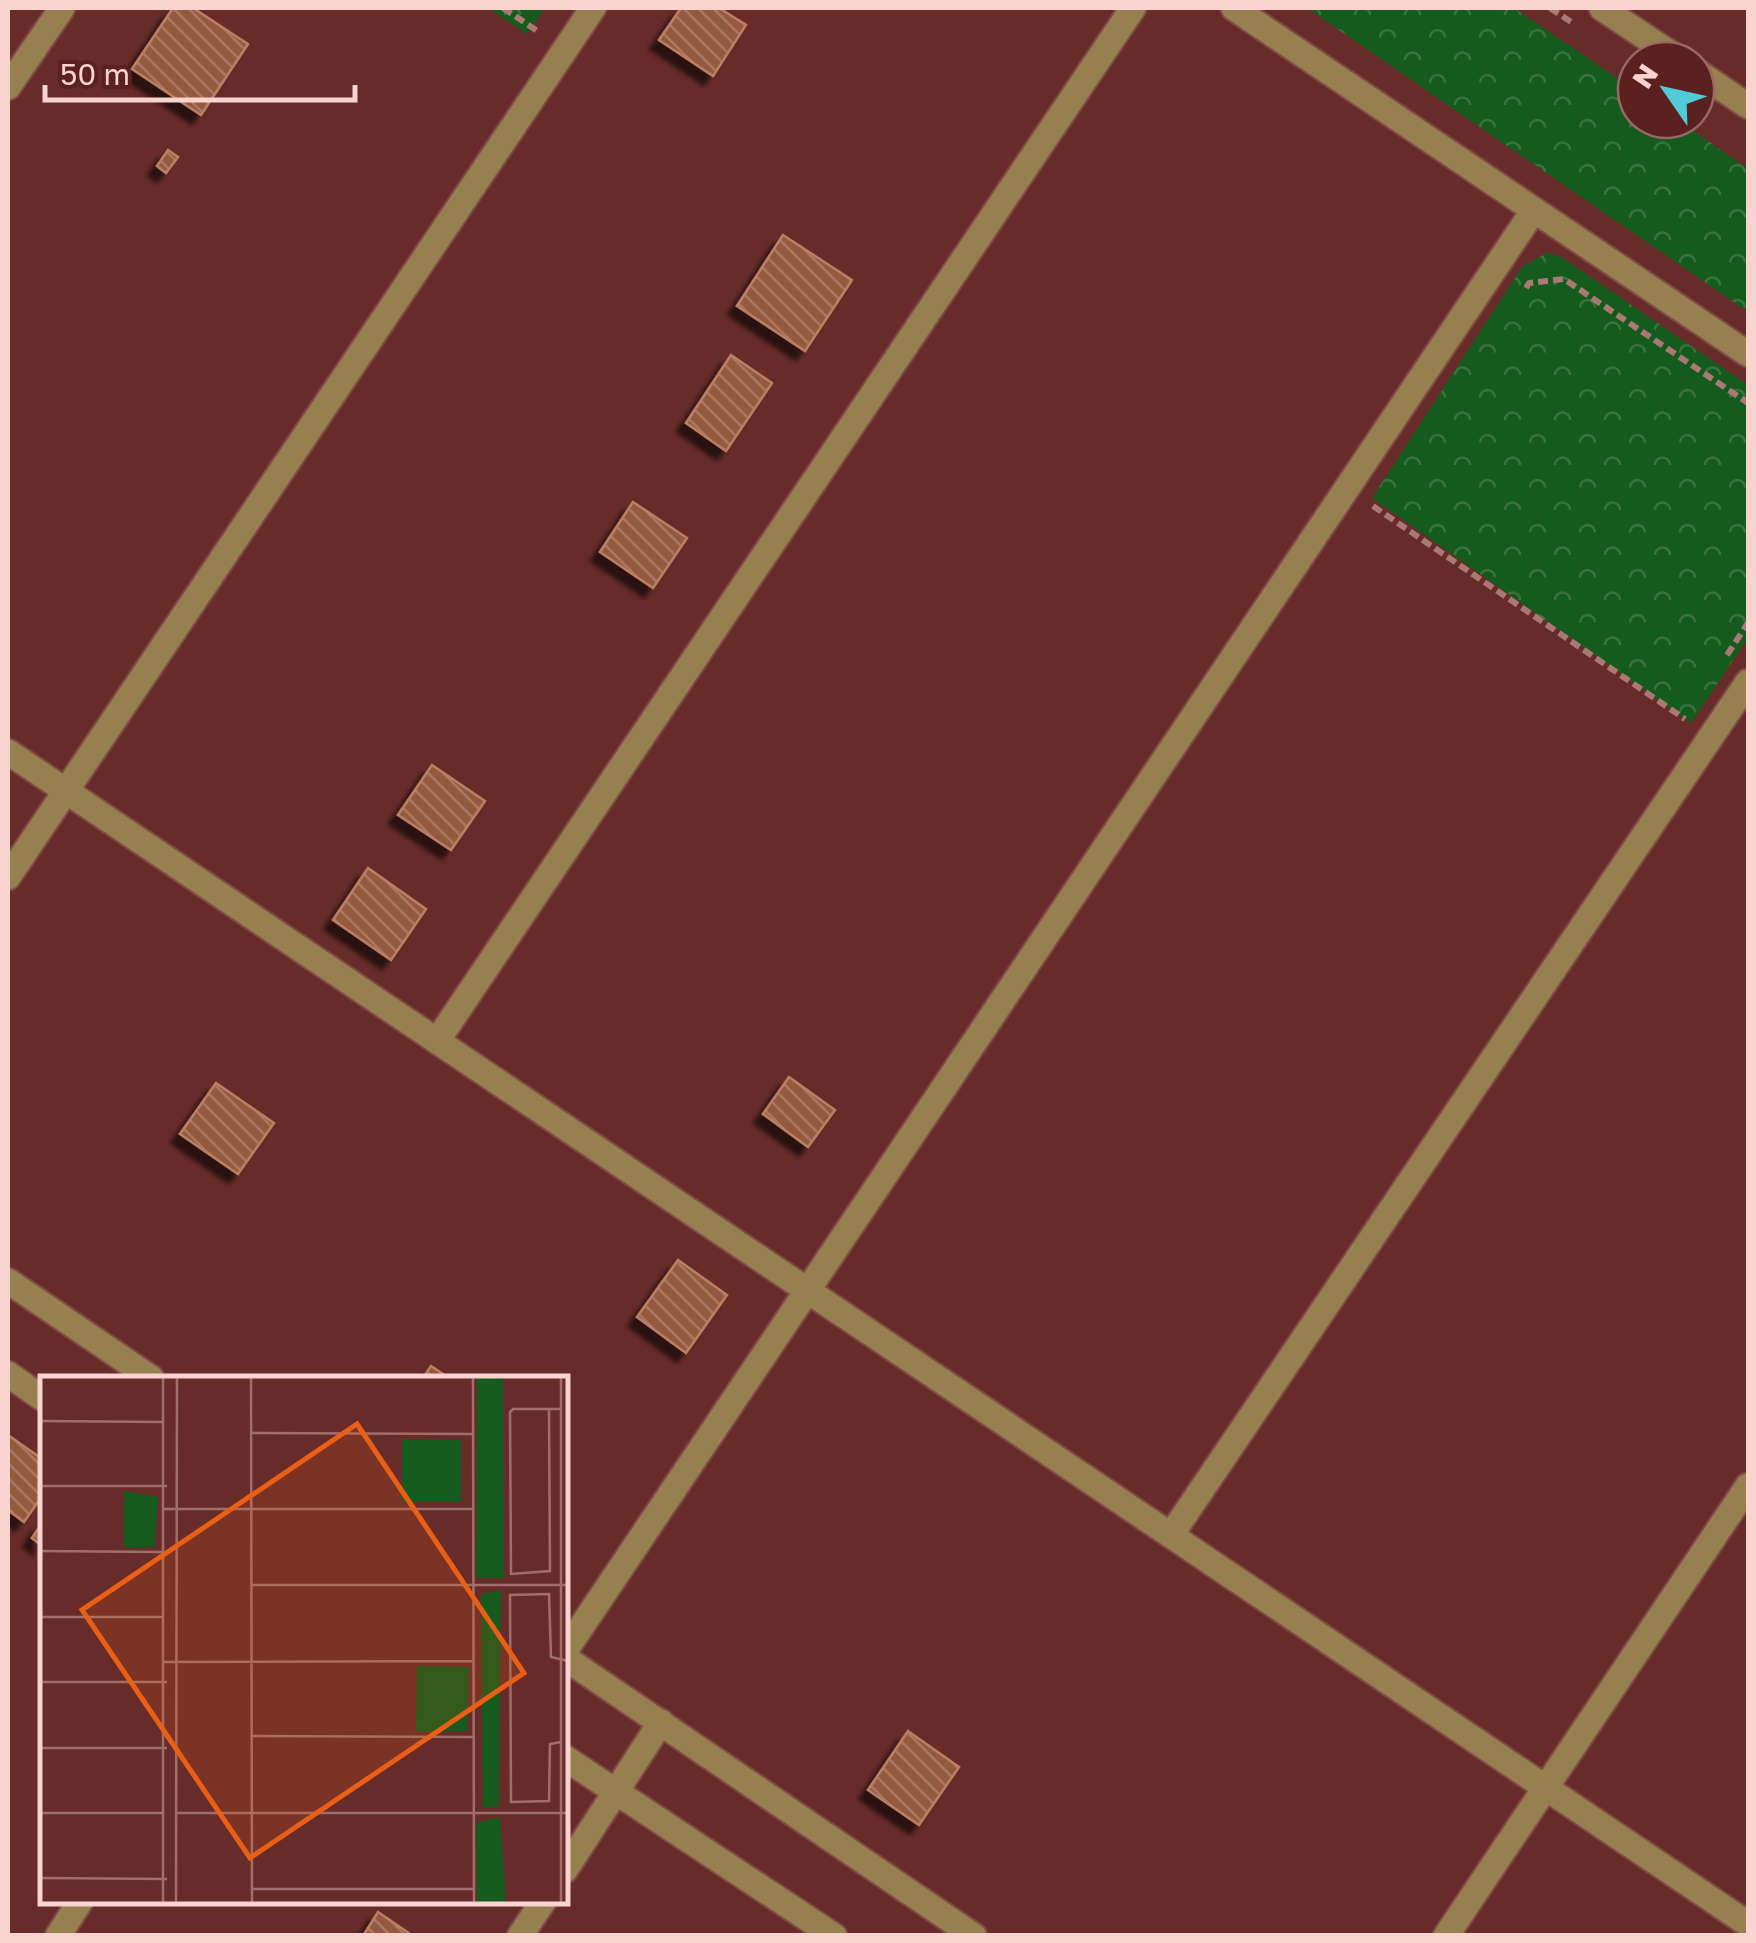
<svg xmlns="http://www.w3.org/2000/svg" width="1756" height="1943" viewBox="0 0 1756 1943" font-family="'Golos Text',sans-serif">
	<style>
		.park { fill: url(#park-crowns) }
		.building { fill: url(#building-back-hatch); stroke: #bc7f64; stroke-width: 2.5; filter: url(#shadow) }
		.lines { fill: none; stroke-linecap: round; stroke-linejoin: round }
		.minor-casing { stroke: #814a47; stroke-width: 29 }
		.path { stroke: #aa7975; stroke-width: 6; stroke-dasharray: 10 5; stroke-linecap: butt }
		.minor { stroke: #978050; stroke-width: 25 }
		.inset-road { fill: none; stroke: #a16f6b; stroke-width: 2.5 }
		.view { fill: #e95f16; fill-opacity: 0.15; stroke: #e95f16; stroke-width: 5 }
		.inset-edge { fill: none; stroke: #f9d3cf; stroke-width: 5 }
	</style>
	<defs>
		<pattern id="park-crowns" width="20" height="18" patternUnits="userSpaceOnUse" patternTransform="scale(2.5)"><rect width="20" height="18" fill="#165b1e"/><path d="M2 6a3 3 0 1 1 6 0M12 15a3 3 0 1 1 6 0" fill="none" stroke="#39723e"/></pattern>
		<pattern id="building-back-hatch" width="6" height="6" patternUnits="userSpaceOnUse" patternTransform="scale(2.5)"><rect width="6" height="6" fill="#945a40"/><path d="M-1 5l2 2M0 0l6 6M5-1l2 2" fill="none" stroke="#a97863"/></pattern>
		<filter id="shadow"><feDropShadow dx="-9" dy="9" stdDeviation="2.5" flood-color="#0009"/></filter>
	</defs>
	<rect width="100%" height="100%" fill="#672c29"/>
	<!-- park -->
	<g class="park">
		<path d="M488 8H545L527 34Z"/>
		<path d="M1307 8H1514L1636 91V120H1678L1748 169V312Z"/>
		<path d="M1546 253 1560 256 1748 385V638L1691 723 1372 498 1522 267Z"/>
	</g>
	<!-- building -->
	<g class="building">
		<path d="M173 8H193L248 44 201 115 132 69Z"/>
		<path d="M681 8H719L746 25 713 76 659 40Z"/>
		<path d="M168 150 178 157 166 173 157 166Z"/>
		<path d="M783 235 852 280 805 351 737 306Z"/>
		<path d="M731 355 772 383 726 451 686 423Z"/>
		<path d="M633 502 687 538 653 588 600 552Z"/>
		<path d="M432 765 485 801 451 850 398 815Z"/>
		<path d="M368 868 426 909 391 960 333 920Z"/>
		<path d="M789 1077 835 1110 808 1147 763 1114Z"/>
		<path d="M216 1083 274 1123 238 1174 180 1134Z"/>
		<path d="M678 1260 727 1295 686 1353 637 1317Z"/>
		<path d="M431 1366 449 1378H423Z"/>
		<path d="M8 1435 42 1459V1496L24 1522 8 1510Z"/>
		<path d="M42 1523V1546L32 1538Z"/>
		<path d="M908 1731 959 1767 919 1825 868 1790Z"/>
		<path d="M378 1912 413 1936H363Z"/>
	</g>
	<g class="lines">
		<!-- minor casing -->
		<g class="minor-casing">
			<g id="minor">
				<path d="M1234 8 1748 354"/>
				<path d="M1602 8 1680 60"/>
				<path d="M1696 71 1748 106"/>
				<path d="M8 87 62 8"/>
				<path d="M8 752 1748 1924"/>
				<path d="M8 877 593 8"/>
				<path d="M437 1041 1133 8"/>
				<path d="M8 1281 151 1378"/>
				<path d="M8 1374 42 1398"/>
				<path d="M1171 1535 1748 682"/>
				<path d="M565 1651 1534 210"/>
				<path d="M565 1658 974 1936"/>
				<path d="M565 1758 834 1936"/>
				<path d="M565 1870 661 1722"/>
				<path d="M58 1936 81 1900"/>
				<path d="M520 1936 544 1900"/>
				<path d="M1446 1936 1748 1486"/>
			</g>
		</g>
		<!-- path -->
		<g class="path">
			<path d="M503 8 539 32"/>
			<path d="M1550 8 1574 24"/>
			<path d="M1526 288 1529 283 1564 279 1748 403"/>
			<path d="M1373 506 1685 719"/>
			<path d="M1727 655 1748 623"/>
		</g>
		<!-- minor -->
		<use href="#minor" class="minor"/>
	</g>
	<!-- overview -->
	<g transform="translate(40 1376)">
		<rect width="528" height="528" fill="#672c29"/>
		<path d="M437 1H463L464 202H436ZM362 63 421 64V126H362ZM84 115 118 121 115 171H84ZM461 214 459 431H443L441 218ZM377 290 429 291 427 355 376 356ZM460 441 466 526H437L436 447Z" fill="#165b1e"/>
		<path class="inset-road" d="M123 1V526M211 1 212 526M433 1 434 526M521 1V526M509 33 510 195 471 198 470 36 473 33H521M0 45 123 46M211 57 433 58M0 110H127M123 133H433M0 175 123 176M211 209H528M0 241H123M122 286 434 285M0 306H127M212 360 434 361M521 366 510 368 509 425 471 426 470 219 509 218 511 281 528 285M0 372H127M0 437H122M136 437H528M0 502 127 503M212 513H434M136 526 137 1"/>
		<path class="view" d="M317 48 484 297 210 482 42 234Z"/>
		<rect width="528" height="528" class="inset-edge"/>
	</g>
	<!-- border -->
	<rect width="1756" height="1943" fill="none" stroke="#f9d3cf" stroke-width="20"/>
	<!-- north arrow -->
	<g transform="translate(1666 90) rotate(304)"><circle r="48" fill="#5b211f" stroke="#9a6865" stroke-width="2.5"/>
	<path d="M0-8L18 38L0 25L-18 38Z" fill="#52cbd8"/>
	<text y="-15" font-size="28" font-weight="bold" text-anchor="middle" fill="#f9d3cf">N</text>
	</g>
	<!-- scale -->
	<path d="M45 85v15h310v-15" fill="none" stroke="#f9d3cf" stroke-width="5"/>
	<text x="60" y="85" font-size="30" fill="#f9d3cf" stroke="#5b211f" stroke-width="8" paint-order="stroke">50 m</text>
</svg>
